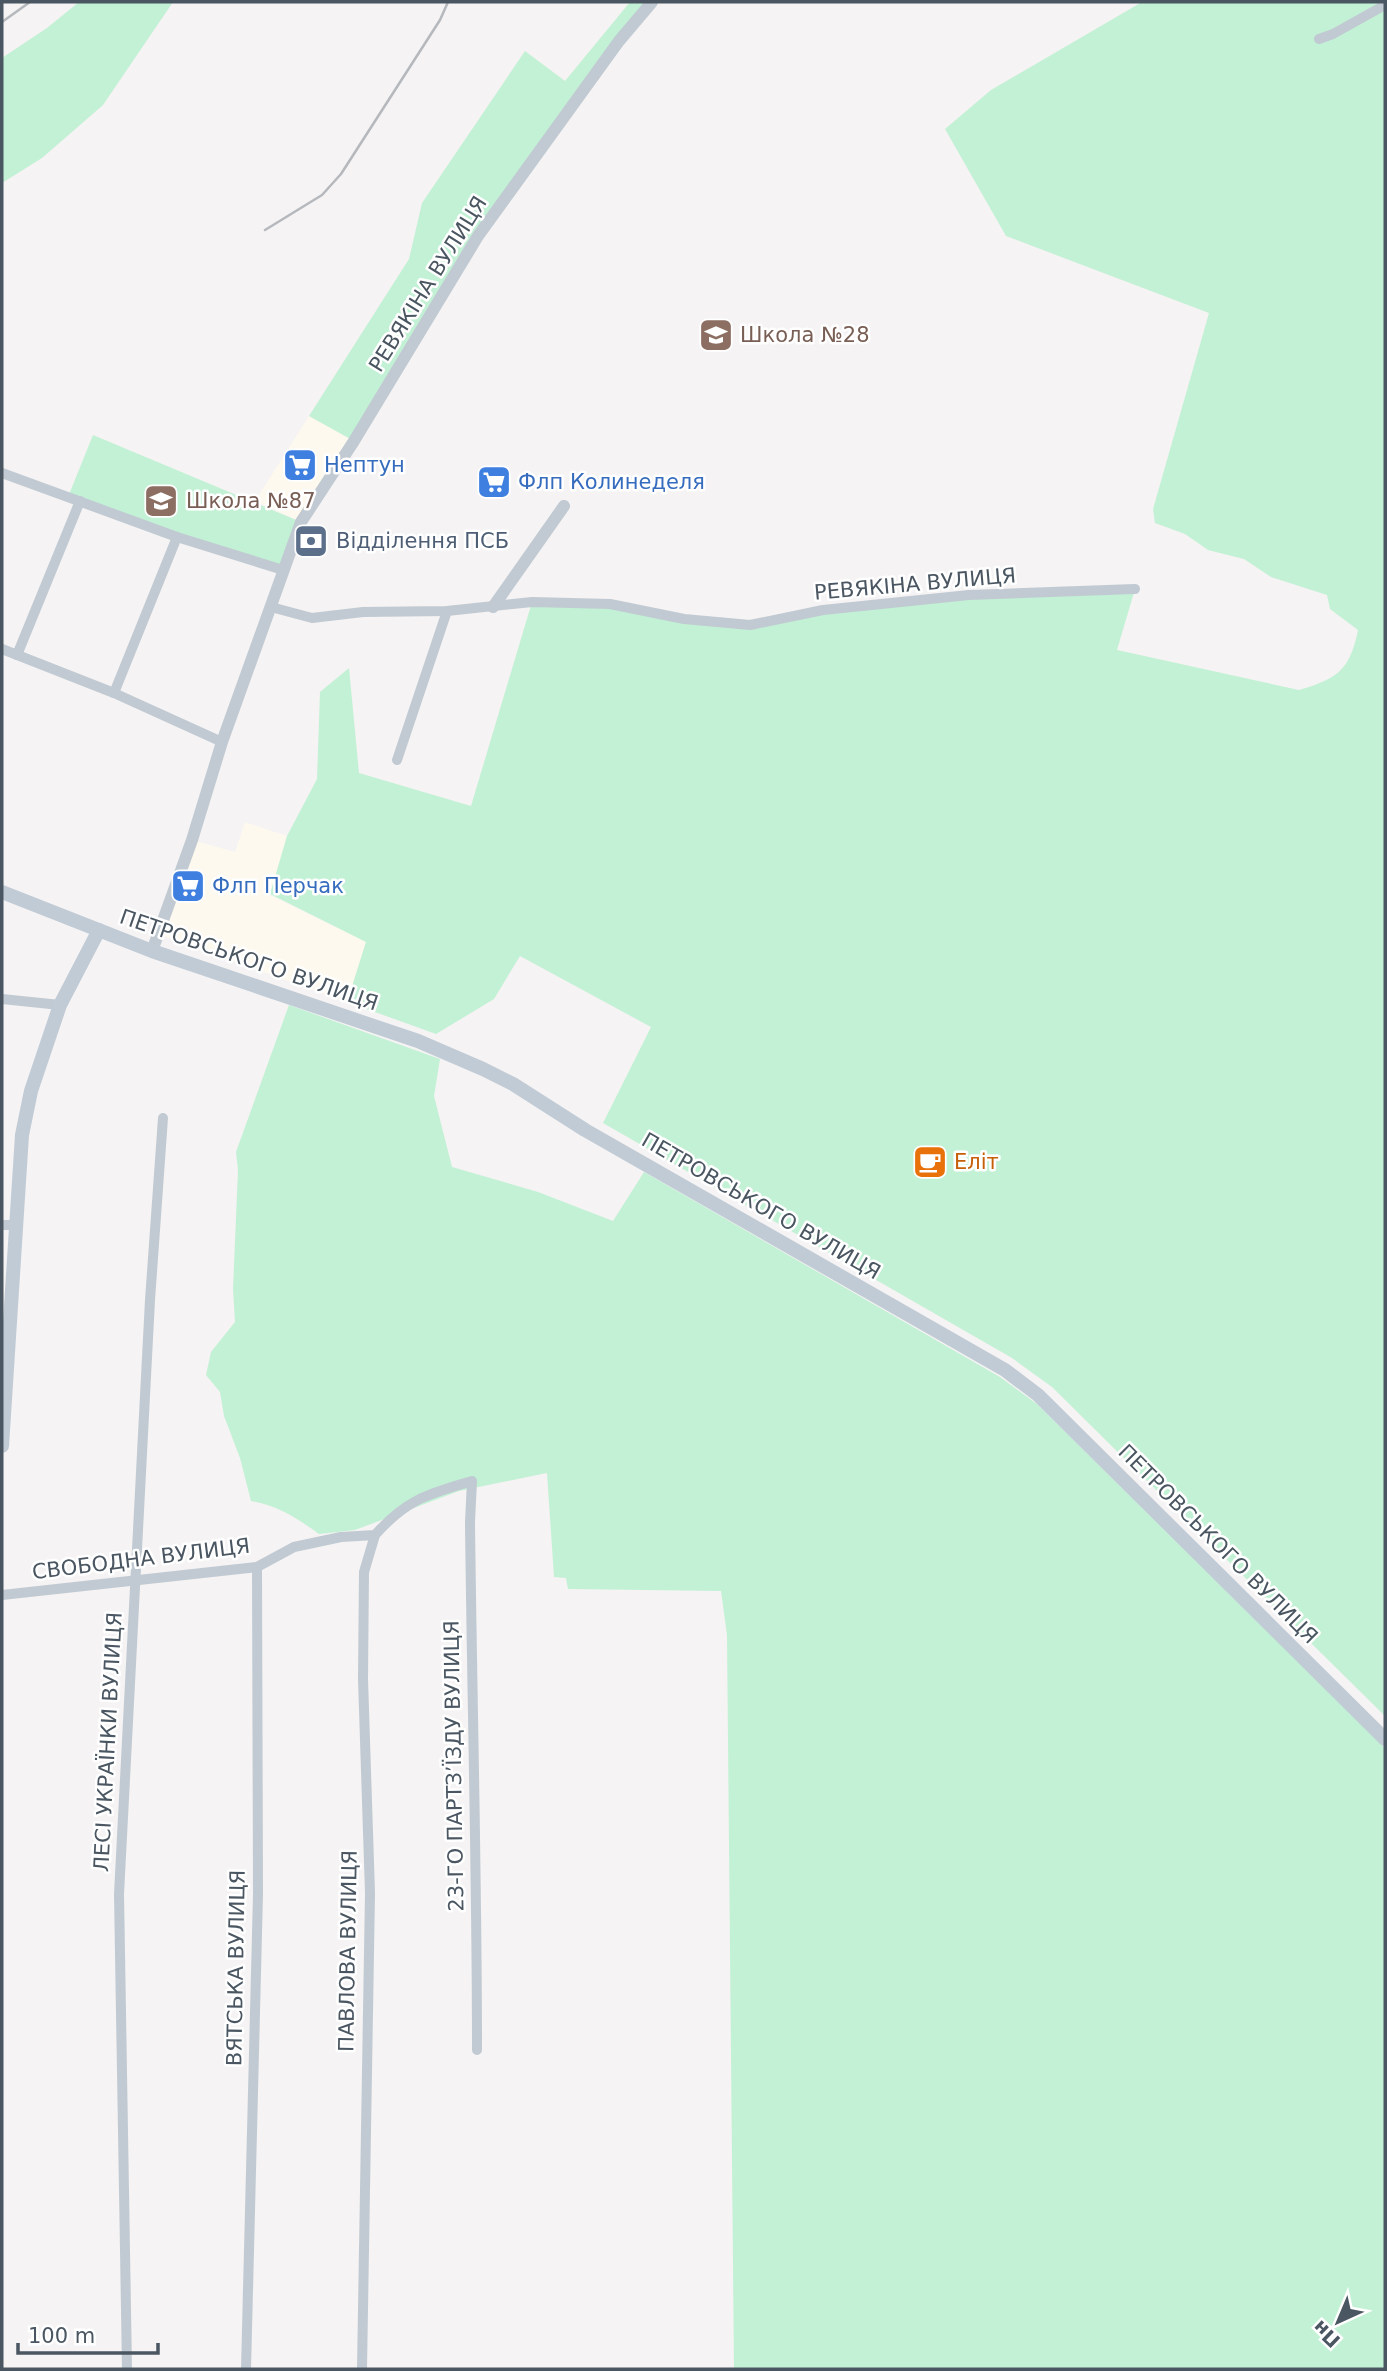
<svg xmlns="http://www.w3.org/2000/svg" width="1387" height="2371" viewBox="0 0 1387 2371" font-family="'DejaVu Sans',sans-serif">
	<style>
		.commercial { fill: #fdf9ef }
		.green { fill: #c3f1d5 }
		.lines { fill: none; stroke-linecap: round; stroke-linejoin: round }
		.minor { stroke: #c1cad2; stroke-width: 10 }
		.tertiary { stroke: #c1cad2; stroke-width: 12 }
		.secondary { stroke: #c1cbd6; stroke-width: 14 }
		.rail { stroke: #b5b8bd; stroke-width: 2.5 }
		.labels { text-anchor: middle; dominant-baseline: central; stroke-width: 5; stroke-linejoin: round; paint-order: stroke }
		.street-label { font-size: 21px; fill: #4a5661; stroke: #fff }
		.education-label { font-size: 21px; fill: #785e54; stroke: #fff; text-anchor: start }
		.shop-label { font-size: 21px; fill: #366cbe; stroke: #fff; text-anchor: start }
		.service-label { font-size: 21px; fill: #4e5e75; stroke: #fff; text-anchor: start }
		.food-label { font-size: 21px; fill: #c56008; stroke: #fff; text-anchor: start }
	</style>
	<rect width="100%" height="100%" fill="#f5f3f3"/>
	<!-- commercial -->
	<g class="commercial">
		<path d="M309 416 354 441 301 522 255 501Z"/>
		<path d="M245 822 287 836 270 895 366 942 347 1002 158 934 192 840 235 852Z"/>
	</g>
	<!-- green -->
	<g class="green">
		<path d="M79 2H173L103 105 42 158 2 183V58L47 28Z"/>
		<path d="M630 2H652L478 236 354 441 309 416 409 259 422 203 525 51 565 81Z"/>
		<path d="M1142 2H1385V1716L1052 1387 1012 1358 603 1123 651 1027 520 956 494 999 436 1034 347 1002 366 942 270 894 287 836 317 779 320 692 349 668 359 773 471 806 532 602 610 604 750 625 873 604 1135 589 1117 650 1299 690C1337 679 1350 670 1358 630L1330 609 1327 595 1271 577 1244 559 1208 550 1185 534 1155 523 1153 509 1209 313 1006 236 945 129 991 90Z"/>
		<path d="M93 435 301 522 283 570 68 497Z"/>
		<path d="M289 1005 440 1059 434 1096 452 1167 538 1192 613 1221 644 1172 1000 1377 1037 1404 1385 1748V2369H734L727 1635 721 1591 568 1589 566 1578 554 1577 547 1473 459 1491 355 1530 319 1534C297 1518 278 1506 251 1501L240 1458 224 1416 220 1392 206 1375 211 1352 235 1322 233 1289 238 1170 236 1152Z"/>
	</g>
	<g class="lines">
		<!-- minor -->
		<g class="minor">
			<path d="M1319 39 1333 34 1385 5"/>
			<path d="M2 473 177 537 283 570"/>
			<path d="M271 607 312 618 363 612 447 611 532 602 610 604 684 619 750 625 823 610 969 595 1135 589"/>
			<path d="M2 649 114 693 222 742"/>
			<path d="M17 655 80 501"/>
			<path d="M114 693 177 537"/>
			<path d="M397 760 447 611"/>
			<path d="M2 999 60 1005"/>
			<path d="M2 1225H15"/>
			<path d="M2 1595 257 1567 294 1547 341 1537 375 1535C407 1499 428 1494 472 1481L470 1522C472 1698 477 1874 477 2050"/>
			<path d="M127 2369 119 1894 150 1300 163 1118"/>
			<path d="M246 2369 258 1894 257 1567"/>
			<path d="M362 2369 370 1893 363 1679 364 1572 375 1535"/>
		</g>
		<!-- tertiary -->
		<g class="tertiary">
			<path d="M493 607 564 506"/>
			<path d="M152 951 192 840 222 742 301 522 354 441 478 236 619 41 652 2"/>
		</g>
		<!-- secondary -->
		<g class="secondary">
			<path d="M2 892 152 951 418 1041 483 1069 513 1084 585 1130 1005 1370 1038 1395 1385 1739"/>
			<path d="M2 1446 22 1135 31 1091 60 1005 99 930"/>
		</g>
		<!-- rail -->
		<g class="rail">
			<path d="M2 22 30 2"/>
			<path d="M265 230 322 195 341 174 440 20 448 2"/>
		</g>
	</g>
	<!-- icons -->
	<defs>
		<g id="school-square" transform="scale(1.75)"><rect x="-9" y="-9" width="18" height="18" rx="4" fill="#8d6e63" stroke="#fff"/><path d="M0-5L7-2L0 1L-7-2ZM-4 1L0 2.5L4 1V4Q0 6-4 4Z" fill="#fff"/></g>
		<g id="supermarket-square" transform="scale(1.75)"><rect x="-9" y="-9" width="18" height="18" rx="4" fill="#3f7fe0" stroke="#fff"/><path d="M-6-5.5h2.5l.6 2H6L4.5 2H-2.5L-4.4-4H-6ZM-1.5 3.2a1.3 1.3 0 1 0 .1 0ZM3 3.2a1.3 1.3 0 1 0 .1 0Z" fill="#fff"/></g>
		<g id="bank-square" transform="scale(1.75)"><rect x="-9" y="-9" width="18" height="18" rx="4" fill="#5c6f8a" stroke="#fff"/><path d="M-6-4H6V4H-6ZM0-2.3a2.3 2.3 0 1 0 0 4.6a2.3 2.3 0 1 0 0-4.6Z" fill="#fff"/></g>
		<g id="cafe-square" transform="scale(1.75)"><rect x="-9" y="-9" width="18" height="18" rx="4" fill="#e8710a" stroke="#fff"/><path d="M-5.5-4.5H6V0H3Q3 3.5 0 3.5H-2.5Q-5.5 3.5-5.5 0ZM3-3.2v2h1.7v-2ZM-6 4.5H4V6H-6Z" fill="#fff"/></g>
	</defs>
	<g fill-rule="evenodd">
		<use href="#school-square" x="716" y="335"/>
		<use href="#supermarket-square" x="300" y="465"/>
		<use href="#supermarket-square" x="494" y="482"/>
		<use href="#school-square" x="161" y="501"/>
		<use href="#bank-square" x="311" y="541"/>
		<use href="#supermarket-square" x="188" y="886"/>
		<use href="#cafe-square" x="930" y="1162"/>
	</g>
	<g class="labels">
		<!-- street labels -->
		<g class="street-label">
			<text transform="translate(428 284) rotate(-58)">РЕВЯКІНА ВУЛИЦЯ</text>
			<text transform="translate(915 584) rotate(-5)">РЕВЯКІНА ВУЛИЦЯ</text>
			<text transform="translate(249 960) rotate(19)">ПЕТРОВСЬКОГО ВУЛИЦЯ</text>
			<text transform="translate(761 1206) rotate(30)">ПЕТРОВСЬКОГО ВУЛИЦЯ</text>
			<text transform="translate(1218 1544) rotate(45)">ПЕТРОВСЬКОГО ВУЛИЦЯ</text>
			<text transform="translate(141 1559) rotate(-7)">СВОБОДНА ВУЛИЦЯ</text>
			<text transform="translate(108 1742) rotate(-87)">ЛЕСІ УКРАЇНКИ ВУЛИЦЯ</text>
			<text transform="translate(454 1766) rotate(-91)">23-ГО ПАРТЗ’ЇЗДУ ВУЛИЦЯ</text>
			<text transform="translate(348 1951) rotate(-89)">ПАВЛОВА ВУЛИЦЯ</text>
			<text transform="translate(236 1968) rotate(-89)">ВЯТСЬКА ВУЛИЦЯ</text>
		</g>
		<!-- education labels -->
		<g class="education-label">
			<text x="740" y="335">Школа №28</text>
			<text x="186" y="501">Школа №87</text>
		</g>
		<!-- shop labels -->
		<g class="shop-label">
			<text x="324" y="465">Нептун</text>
			<text x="518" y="482">Флп Колинеделя</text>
			<text x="212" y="886">Флп Перчак</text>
		</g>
		<!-- service labels -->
		<g class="service-label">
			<text x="336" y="541">Відділення ПСБ</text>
		</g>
		<!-- food labels -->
		<g class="food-label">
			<text x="954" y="1162">Еліт</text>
		</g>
	</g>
	<!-- border -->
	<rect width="1387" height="2371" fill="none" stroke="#4a5661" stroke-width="7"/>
	<!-- north arrow -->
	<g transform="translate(1338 2322) rotate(224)" stroke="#ffffff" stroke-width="5" paint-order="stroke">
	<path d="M0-5L12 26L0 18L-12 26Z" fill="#4a5661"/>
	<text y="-10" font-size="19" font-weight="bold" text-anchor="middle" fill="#4a5661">Пн</text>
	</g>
	<!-- scale -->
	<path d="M18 2343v10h140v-10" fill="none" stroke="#4a5661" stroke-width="3.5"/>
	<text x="28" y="2343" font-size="21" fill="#4a5661" stroke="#ffffff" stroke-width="5" paint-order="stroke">100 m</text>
</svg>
